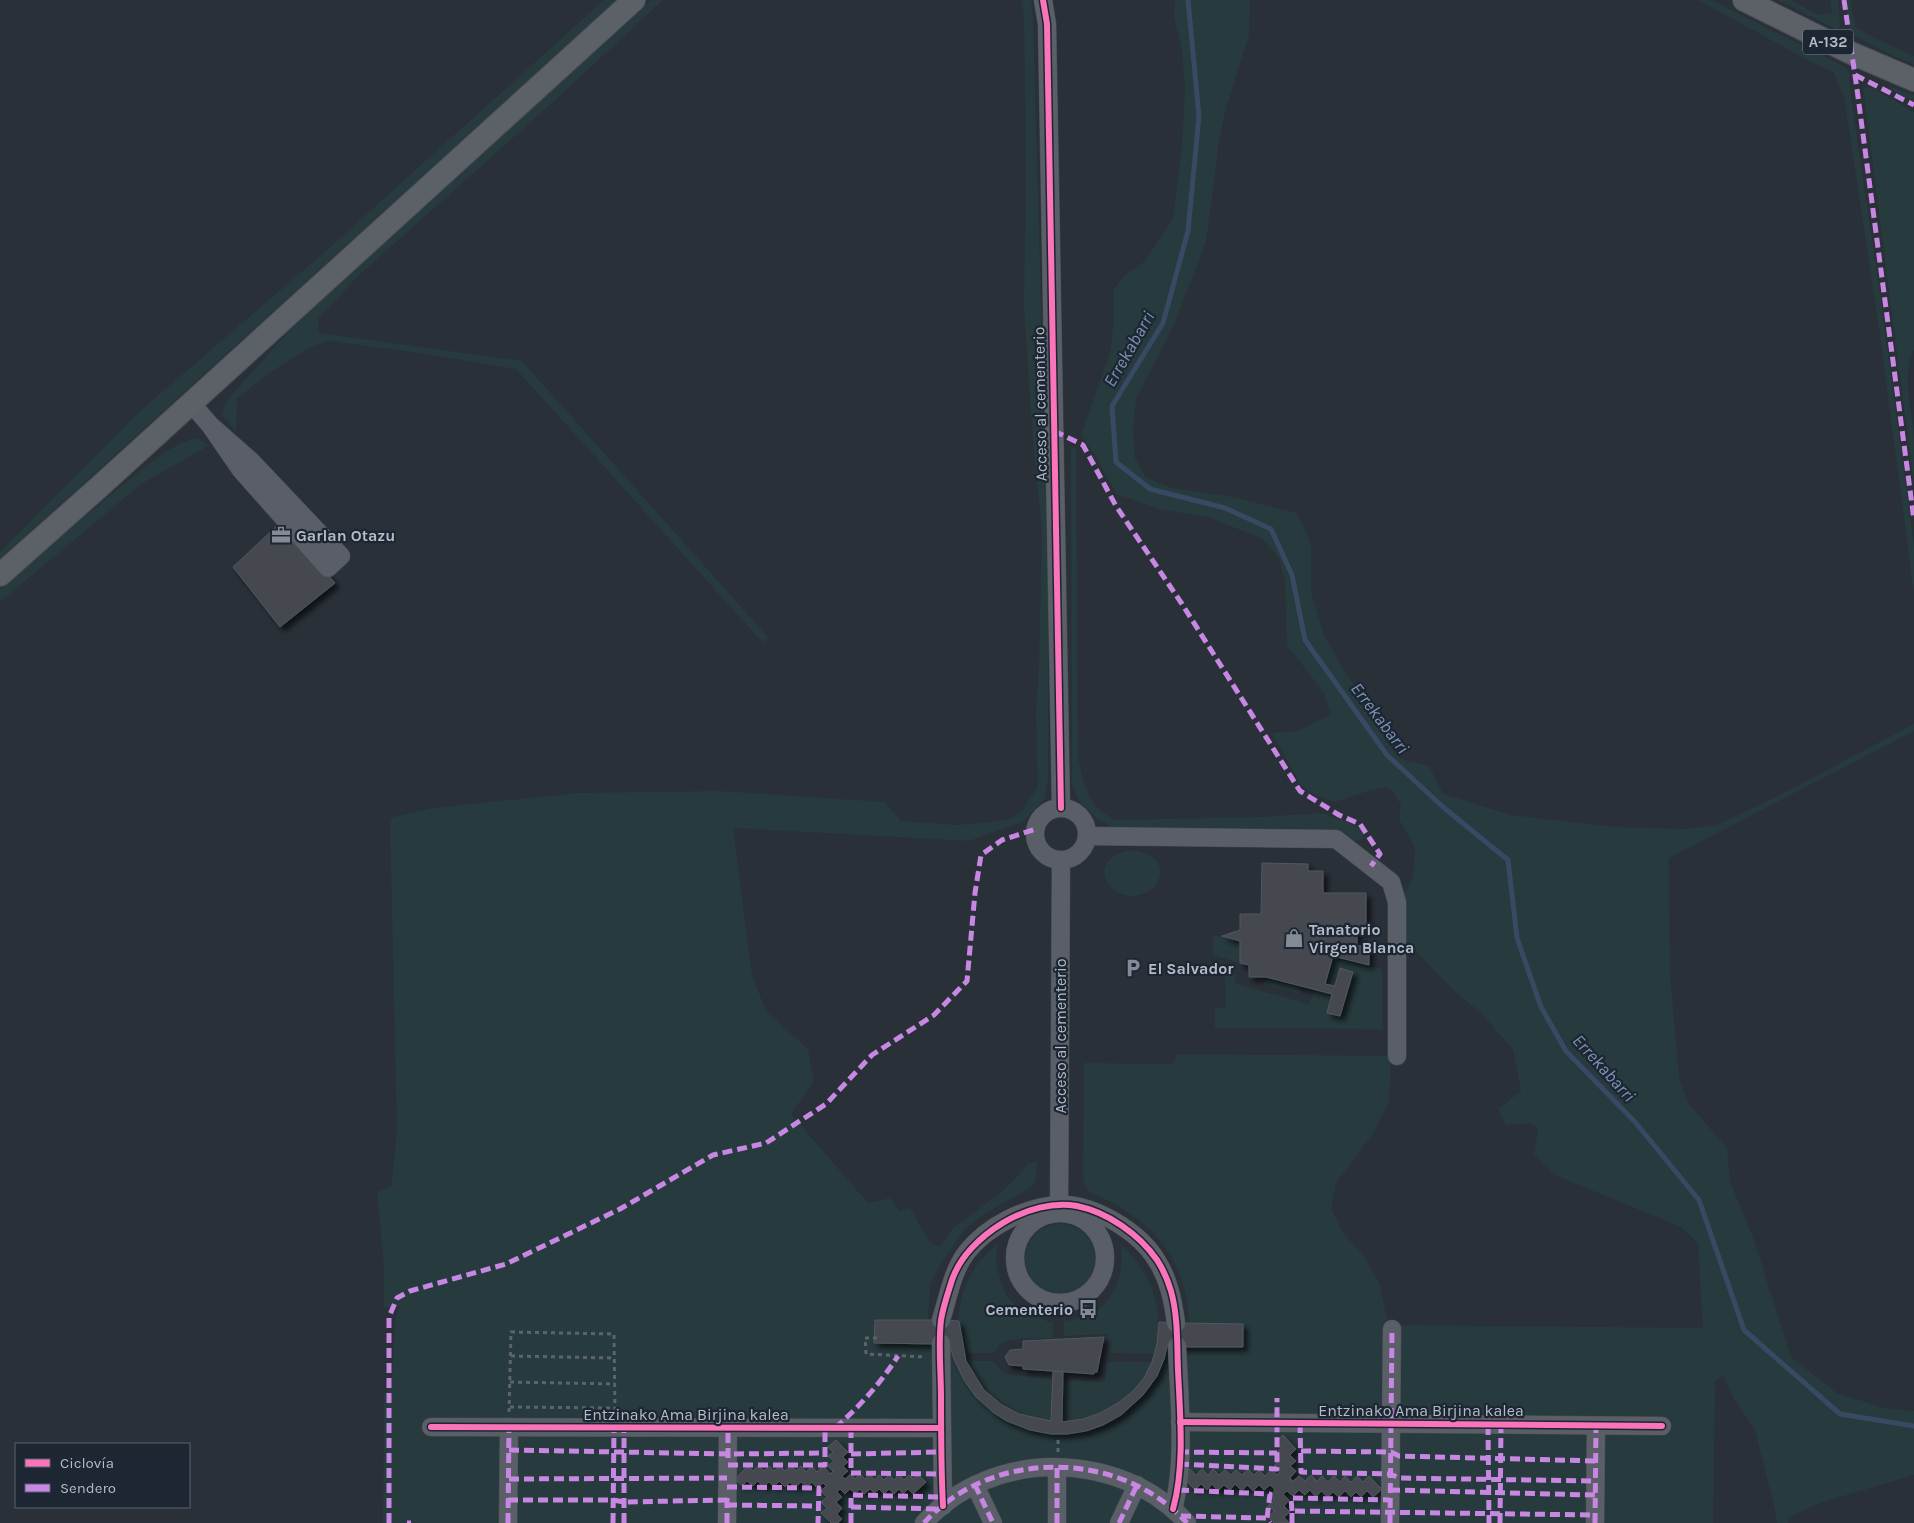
<svg xmlns="http://www.w3.org/2000/svg" width="1914" height="1523" viewBox="0 0 1914 1523" font-family="Karla,sans-serif">
	<style>
		.green { fill: #273a3e }
		.lines { fill: none; stroke-linecap: round; stroke-linejoin: round }
		.stream { stroke: #384963; stroke-width: 5 }
		.building { fill: #444950; stroke: #52575f; filter: url(#shadow) }
		.minor-casing { stroke: #484c53; stroke-width: 19 }
		.major-casing { stroke: #484c55; stroke-width: 24 }
		.path { stroke: #5d636a; stroke-width: 3; stroke-dasharray: 4 4; stroke-linecap: butt }
		.minor { stroke: #5a5e66; stroke-width: 18 }
		.major { stroke: #5c6168; stroke-width: 22 }
		.quiet { stroke: #c787e3; stroke-width: 5; stroke-dasharray: 10 5; stroke-linecap: butt }
		.cycleway-casing { stroke: #1d2633; stroke-width: 9 }
		.cycleway { stroke: #fb73b8; stroke-width: 6 }
		.labels { text-anchor: middle; dominant-baseline: central; stroke-width: 4.5; stroke-linejoin: round; paint-order: stroke }
		.shield { fill: #1d2633; stroke: #878f9c; stroke-width: 1 }
		.shield-label { font-size: 15px; font-weight: bold; fill: #b4bcc9 }
		.street-label { font-size: 16px; fill: #b4bcc9; stroke: #1d2633 }
		.poi-label { font-size: 16px; font-weight: bold; fill: #b4bcc9; stroke: #1d2633; text-anchor: start }
		.water-label { font-size: 18px; font-style: italic; fill: #7c92b1; stroke: #1d2633 }
	</style>
	<defs>
		<filter id="shadow"><feDropShadow dx="4.5" dy="4.5" stdDeviation="2.5" flood-color="#0009"/></filter>
	</defs>
	<rect width="100%" height="100%" fill="#2a3038"/>
	<!-- green -->
	<g class="green">
		<path d="M604 0H617L0 559V552L140 411 328 249Z"/>
		<path d="M651 0H663L552 103 358 276 318 319V333L522 361 768 637 763 643 516 369 413 352 329 341 311 347 269 373 237 399 236 431 222 415 226 401 288 332 345 277Z"/>
		<path d="M1021 0H1031L1033 17 1048 549V779L1044 800 1023 822 969 841 733 828 752 975 766 1011 808 1049 814 1081 791 1114 868 1203 890 1198 899 1211 910 1208 929 1241 940 1247 953 1228 999 1194 1018 1176 1028 1163 1037 1162 1036 1181 1030 1188 986 1213 965 1229 942 1262 930 1284 928 1320 948 1321 949 1343 954 1359 964 1380 976 1397 994 1413 1007 1421 1030 1430 1103 1425 1121 1415 1143 1395 1157 1376 1164 1359 1169 1338 1181 1323 1189 1322C1186 1255 1149 1217 1089 1192L1083 1180 1084 1063 1173 1064 1177 1054 1391 1056 1389 1101 1372 1135 1336 1183 1331 1208 1342 1232 1362 1253 1380 1284 1388 1325 1703 1328 1698 1243 1681 1227 1557 1176 1534 1155 1538 1129 1531 1123 1506 1125 1498 1109 1521 1091 1513 1050 1483 1015 1452 989 1404 939V896L1413 878 1415 848 1399 819 1401 805 1393 792 1386 787 1371 790 1335 802 1314 795 1300 784 1272 733 1299 731 1331 714 1324 693 1287 645 1285 582 1279 558 1261 538 1208 517 1163 510 1116 494 1097 458 1081 435 1110 354 1114 317 1113 290 1125 275 1145 261 1173 218 1182 147 1185 89 1182 51 1174 18 1175 0H1250L1249 35 1227 105 1219 139 1206 242 1174 324 1136 399 1133 429 1135 458 1146 477 1171 488 1233 497 1296 513 1305 528 1311 546V592L1324 635 1345 672 1367 703 1385 739 1401 759 1429 766 1443 794 1511 815 1614 827 1688 829 1716 825 1772 799 1914 724V731L1669 858 1670 972 1679 1078 1688 1103 1727 1148 1730 1181 1754 1240 1791 1357 1837 1393 1884 1408 1914 1411V1475L1820 1503 1788 1518V1523H1777L1775 1510 1755 1430 1733 1397 1723 1375 1715 1381 1713 1523H383L384 1395 392 1383 395 1320 400 1306 384 1308V1266L377 1192 391 1186 397 1133 390 818 432 808 578 793 719 791 885 802 901 821 957 825 1008 820 1022 811 1038 786 1036 714 1039 665 1042 530 1033 441 1024 308 1026 169 1024 15Z"/>
		<path d="M1698 0H1711L1845 67 1849 73 1851 97 1879 287 1914 546V594L1879 328 1844 96 1833 72 1808 60Z"/>
		<path d="M1777 0H1791L1818 15 1832 13 1830 0H1838L1840 25 1838 30Z"/>
		<path d="M1845 0H1850L1856 27 1874 38 1914 56V64L1895 57 1851 34Z"/>
		<path d="M1886 85 1914 95V101L1898 94Z"/>
		<path d="M1863 87 1872 88 1914 112V350C1900 374 1913 413 1914 438 1914 454 1914 470 1914 485Z"/>
		<path d="M197 438 210 445 141 484 0 602V589C41 554 81 519 123 485 145 468 169 444 197 438Z"/>
		<path d="M1071 447 1076 448 1078 759C1085 787 1087 805 1115 820L1259 817 1322 813 1350 823 1362 830 1364 839 1354 841 1346 834 1333 829 1115 828C1096 820 1077 805 1072 784Z"/>
		<path d="M1132 850C1145 852 1163 858 1160 875 1159 880 1157 885 1153 888 1117 917 1076 859 1132 850Z"/>
		<path d="M1222 935 1240 941V963L1213 955V937Z"/>
		<path d="M1333 956 1382 969 1383 1029 1215 1028V1008H1226L1225 973 1235 975 1236 984 1309 1004 1315 989 1332 994 1328 1013 1340 1016 1353 972 1340 968 1335 986 1325 984Z"/>
		<path d="M1266 977 1302 987 1300 994 1264 984Z"/>
		<circle cx="1060" cy="1259" r="35"/>
		<path d="M999 1243C995 1252 996 1261 998 1270 1004 1305 1022 1313 1053 1323V1338L1013 1339 1000 1344 994 1353H964C962 1343 959 1332 959 1321 958 1291 975 1260 999 1243Z"/>
		<path d="M1120 1243C1152 1275 1166 1309 1154 1354L1108 1353 1107 1334 1064 1336V1321C1074 1320 1085 1318 1094 1313 1117 1298 1126 1268 1120 1243Z"/>
		<path d="M966 1361H993L999 1369 1007 1375 1053 1379 1051 1421C1041 1419 1030 1418 1020 1415 995 1407 978 1383 966 1361Z"/>
		<path d="M1106 1362H1152C1134 1400 1103 1417 1062 1422L1063 1380 1105 1382Z"/>
	</g>
	<g class="lines">
		<!-- stream -->
		<path class="stream" d="M1188 0 1199 116 1188 231 1163 323 1112 406 1116 462 1150 489 1225 508 1271 529 1292 575 1305 640 1387 755 1443 807 1508 860 1517 938 1541 1007 1566 1051 1635 1122 1699 1200 1744 1330 1840 1414 1914 1426"/>
	</g>
	<!-- building -->
	<g class="building">
		<path d="M280 523 335 583 280 627 233 567Z"/>
		<path d="M1262 863 1308 864V871H1323V893H1366V930L1357 931V946L1369 945V965L1333 956 1325 984 1335 986 1340 968 1353 972 1340 1016 1327 1013 1332 994 1266 977H1249V965L1240 963V941L1222 936 1240 930V914H1261Z"/>
		<path d="M875 1320H937V1344L874 1343Z"/>
		<path d="M937 1320 959 1321 966 1361 984 1390 1002 1405 1019 1414 1051 1421 1053 1371 1063 1372 1062 1422 1083 1419 1100 1413 1118 1403 1132 1392 1144 1378 1152 1362 1157 1344 1159 1322 1181 1323V1347L1167 1346 1164 1359 1157 1376 1143 1395 1121 1415 1103 1425 1086 1431 1067 1434H1051L1030 1430 1007 1421 994 1413 976 1397 964 1380 954 1359 949 1343H937Z"/>
		<path d="M1181 1323 1243 1324V1347H1181Z"/>
		<path d="M1104 1337 1097 1372H1094V1374L1023 1369V1366L1009 1365 1005 1357 1010 1350 1023 1349V1341Z"/>
		<path d="M1283 1435 1296 1449 1290 1455 1296 1461 1290 1466 1296 1471 1290 1478 1293 1481 1299 1476 1305 1481 1311 1475 1317 1481 1322 1476 1328 1482 1334 1476 1340 1482 1345 1476 1351 1482 1357 1476 1363 1482 1369 1476 1382 1489 1373 1497 1367 1491 1361 1497 1356 1492 1351 1497 1345 1491 1339 1497 1333 1492 1328 1497 1321 1491 1316 1497 1310 1490 1305 1495 1299 1490 1293 1496 1287 1491 1283 1494 1289 1500 1284 1506 1290 1512 1284 1517 1289 1523H1274L1268 1517 1274 1511 1268 1506 1274 1500 1270 1496 1275 1490 1270 1485 1264 1490 1259 1485 1253 1491 1247 1485 1242 1491 1235 1484 1230 1490 1224 1485 1218 1491 1212 1484 1207 1490 1201 1484 1195 1490 1182 1477 1190 1469 1196 1475 1202 1469 1208 1475 1213 1469 1219 1475 1225 1470 1231 1475 1236 1470 1242 1475 1248 1469 1254 1475 1259 1470 1265 1476 1271 1470 1277 1475 1280 1472 1274 1466 1280 1460 1275 1454 1281 1448 1275 1443Z"/>
		<path d="M836 1440 848 1452 843 1457 848 1462 843 1466 848 1471 842 1476 845 1479 851 1474 855 1479 860 1474 865 1479 870 1474 874 1480 879 1475 884 1480 889 1475 894 1480 899 1475 904 1480 909 1475 913 1479 918 1475 926 1482 913 1494 908 1489 903 1494 899 1489 894 1494 889 1489 884 1494 879 1489 874 1493 870 1489 864 1494 860 1489 855 1493 850 1489 845 1494 840 1489 837 1492 842 1497 836 1502 842 1508 837 1514 842 1519 838 1523H831L821 1513 827 1508 821 1502 827 1497 821 1491 826 1486 823 1483 817 1488 812 1482 807 1487 801 1482 795 1488 790 1482 785 1487 779 1481 774 1487 769 1482 763 1487 758 1481 753 1486 747 1481 742 1486 735 1479 748 1466 753 1471 758 1466 764 1471 769 1466 774 1471 780 1466 785 1471 791 1466 796 1471 801 1466 806 1472 812 1466 817 1472 823 1466 830 1474 833 1471 828 1466 834 1461 828 1456 833 1452 828 1447Z"/>
	</g>
	<g class="lines">
		<!-- minor casing -->
		<g class="minor-casing">
			<g id="minor">
				<path d="M1043 0 1047 24 1061 808"/>
				<path d="M191 403 210 425 251 461 341 556 328 568 241 470 210 425"/>
				<circle cx="1061" cy="834" r="26"/>
				<path d="M1087 836 1336 839 1391 882 1397 902V1056"/>
				<path d="M1059 1213 1061 860"/>
				<circle cx="1060" cy="1258" r="45"/>
				<path d="M941 1320C948 1298 952 1272 966 1253 987 1226 1025 1207 1059 1205 1093 1203 1140 1232 1157 1261 1169 1280 1173 1301 1176 1323"/>
				<path d="M941 1343 943 1506"/>
				<path d="M1180 1422 1662 1426"/>
				<path d="M431 1427 941 1428"/>
				<path d="M975 1485 993 1523"/>
				<path d="M1173 1509C1186 1463 1179 1395 1177 1346"/>
				<path d="M508 1523 509 1427"/>
				<path d="M727 1523 728 1427"/>
				<path d="M924 1523C991 1448 1120 1449 1187 1523"/>
				<path d="M1057 1523V1467"/>
				<path d="M1119 1523 1137 1485"/>
				<path d="M1390 1523 1392 1329"/>
				<path d="M1595 1523 1596 1426"/>
			</g>
		</g>
		<!-- major casing -->
		<g class="major-casing">
			<g id="major">
				<path d="M1744 0 1851 53 1914 80"/>
				<path d="M0 575 98 488 634 0"/>
			</g>
		</g>
		<!-- path -->
		<g class="path">
			<path d="M877 1338H865L866 1354 925 1357"/>
			<path d="M511 1356 614 1358"/>
			<path d="M510 1382 615 1384"/>
			<path d="M510 1407 615 1408"/>
			<path d="M509 1412 511 1332 614 1334 615 1412"/>
			<path d="M1058 1452V1438"/>
		</g>
		<!-- minor -->
		<use href="#minor" class="minor"/>
		<!-- major -->
		<use href="#major" class="major"/>
		<!-- quiet -->
		<g class="quiet">
			<path d="M1844 0 1857 89 1914 520"/>
			<path d="M1855 75 1914 105"/>
			<path d="M1054 431 1083 445 1116 506 1182 604 1300 791 1339 815 1360 824 1380 854 1371 866"/>
			<path d="M1300 1423 1301 1472 1390 1474 1399 1478 1596 1481"/>
			<path d="M1488 1425 1489 1523"/>
			<path d="M835 1428C860 1406 880 1384 898 1356"/>
			<path d="M851 1428V1473L942 1474"/>
			<path d="M509 1450 728 1454 825 1453"/>
			<path d="M1301 1451 1391 1452 1399 1456 1596 1461"/>
			<path d="M1179 1452 1277 1453"/>
			<path d="M851 1454 941 1452"/>
			<path d="M728 1458V1427"/>
			<path d="M1179 1464 1277 1469V1398"/>
			<path d="M728 1465H825V1428"/>
			<path d="M509 1479 727 1478"/>
			<path d="M975 1485 993 1523"/>
			<path d="M727 1487 819 1488 818 1523"/>
			<path d="M1179 1490 1270 1494 1267 1518 1270 1523"/>
			<path d="M1390 1490 1595 1495"/>
			<path d="M508 1500H613L624 1502 727 1500"/>
			<path d="M727 1505 818 1506"/>
			<path d="M851 1507 939 1509"/>
			<path d="M1292 1511 1291 1498 1390 1500"/>
			<path d="M1181 1516 1267 1518"/>
			<path d="M389 1523V1317L397 1298 410 1291 506 1264 620 1209 713 1155 766 1143 826 1104 872 1055 934 1015 967 981 975 893 981 855 1002 840 1036 829"/>
			<path d="M407 1523H411"/>
			<path d="M508 1523 509 1427"/>
			<path d="M613 1523 614 1427"/>
			<path d="M624 1523V1427"/>
			<path d="M727 1523V1496"/>
			<path d="M851 1523V1495L942 1497"/>
			<path d="M924 1523C991 1448 1120 1449 1187 1523"/>
			<path d="M1057 1523V1467"/>
			<path d="M1119 1523 1137 1485"/>
			<path d="M1292 1523V1511L1595 1515"/>
			<path d="M1390 1523 1392 1329"/>
			<path d="M1500 1523 1501 1425"/>
			<path d="M1595 1523 1596 1426"/>
		</g>
		<!-- cycleway casing -->
		<g class="cycleway-casing">
			<g id="cycleway">
				<path d="M1043 0 1047 24 1061 808"/>
				<path d="M1180 1422 1662 1426"/>
				<path d="M431 1427 941 1428"/>
				<path d="M943 1506C941 1469 941 1433 941 1396 941 1372 938 1345 941 1320 943 1307 948 1293 952 1280 967 1236 1030 1197 1077 1206 1107 1212 1139 1234 1157 1260 1163 1269 1168 1281 1171 1291 1178 1316 1177 1344 1178 1370 1180 1414 1185 1466 1173 1509"/>
			</g>
		</g>
		<!-- cycleway -->
		<use href="#cycleway" class="cycleway"/>
	</g>
	<!-- icons -->
	<defs>
		<g id="office-bare" transform="scale(1.5)"><path d="M-6-3h4V-5.5h4V-3h4V5H-6ZM-1-4.5V-3h2v-1.5ZM-6 0V1H6V0Z" fill="#848b96" stroke="#1d2633" stroke-width="2.5" paint-order="stroke"/></g>
		<g id="shop-bare" transform="scale(1.5)"><path d="M-5-2.5h2.3a2.7 3.5 0 0 1 5.4 0H5L5.5 6h-11ZM-1.5-2.5h3a1.5 2.3 0 0 0-3 0Z" fill="#848b96" stroke="#1d2633" stroke-width="2.5" paint-order="stroke"/></g>
		<g id="parking-bare" transform="scale(1.5)"><path d="M-3.5-5.5H1a3.5 3.5 0 0 1 0 7H-1V5.5H-3.5ZM-1-3.4V-.6H.8a1.4 1.4 0 0 0 0-2.8Z" fill="#848b96" stroke="#1d2633" stroke-width="2.5" paint-order="stroke"/></g>
		<g id="bus-bare" transform="scale(1.5)"><path d="M-5-6H5V4H4V6H2V4H-2V6H-4V4H-5ZM-3.5-4V0h7V-4ZM-3.5 1.2v1.5H-2V1.2ZM2 1.2v1.5H3.5V1.2Z" fill="#848b96" stroke="#1d2633" stroke-width="2.5" paint-order="stroke"/></g>
	</defs>
	<g fill-rule="evenodd">
		<use href="#office-bare" x="281" y="535"/>
		<use href="#shop-bare" x="1294" y="938"/>
		<use href="#parking-bare" x="1133" y="968"/>
		<use href="#bus-bare" x="1088" y="1309"/>
	</g>
	<g class="labels">
		<!-- shield labels -->
		<rect class="shield" x="1803" y="29.5" width="50" height="25" rx="4"/>
		<g class="shield-label">
			<text x="1828" y="42">A-132</text>
		</g>
		<!-- street labels -->
		<g class="street-label">
			<text transform="translate(1040 404) rotate(-91)">Acceso al cementerio</text>
			<text transform="translate(1060 1036) rotate(-90)">Acceso al cementerio</text>
			<text x="1421" y="1410">Entzinako Ama Birjina kalea</text>
			<text x="686" y="1414">Entzinako Ama Birjina kalea</text>
		</g>
		<!-- poi labels -->
		<g class="poi-label">
			<text x="296" y="535">Garlan Otazu</text>
			<text x="1309" y="929">Tanatorio<tspan x="1309" dy="18">Virgen Blanca</tspan></text>
			<text x="1148" y="968">El Salvador</text>
			<text x="1073" y="1309" text-anchor="end">Cementerio</text>
		</g>
		<!-- water labels -->
		<g class="water-label">
			<text transform="translate(1129 349) rotate(-60)">Errekabarri</text>
			<text transform="translate(1380 718) rotate(53)">Errekabarri</text>
			<text transform="translate(1604 1068) rotate(48)">Errekabarri</text>
		</g>
	</g>
	<!-- legend -->
	<rect x="15" y="1443" width="175" height="65" fill="#1d2633" stroke="#59626f"/>
	<rect x="25" y="1459" width="25" height="8" fill="#fb73b8" stroke="#59626f"/>
	<text x="60" y="1468" font-size="15" fill="#b4bcc9">Ciclovía</text>
	<rect x="25" y="1484" width="25" height="8" fill="#c787e3" stroke="#59626f"/>
	<text x="60" y="1493" font-size="15" fill="#b4bcc9">Sendero</text>
</svg>
